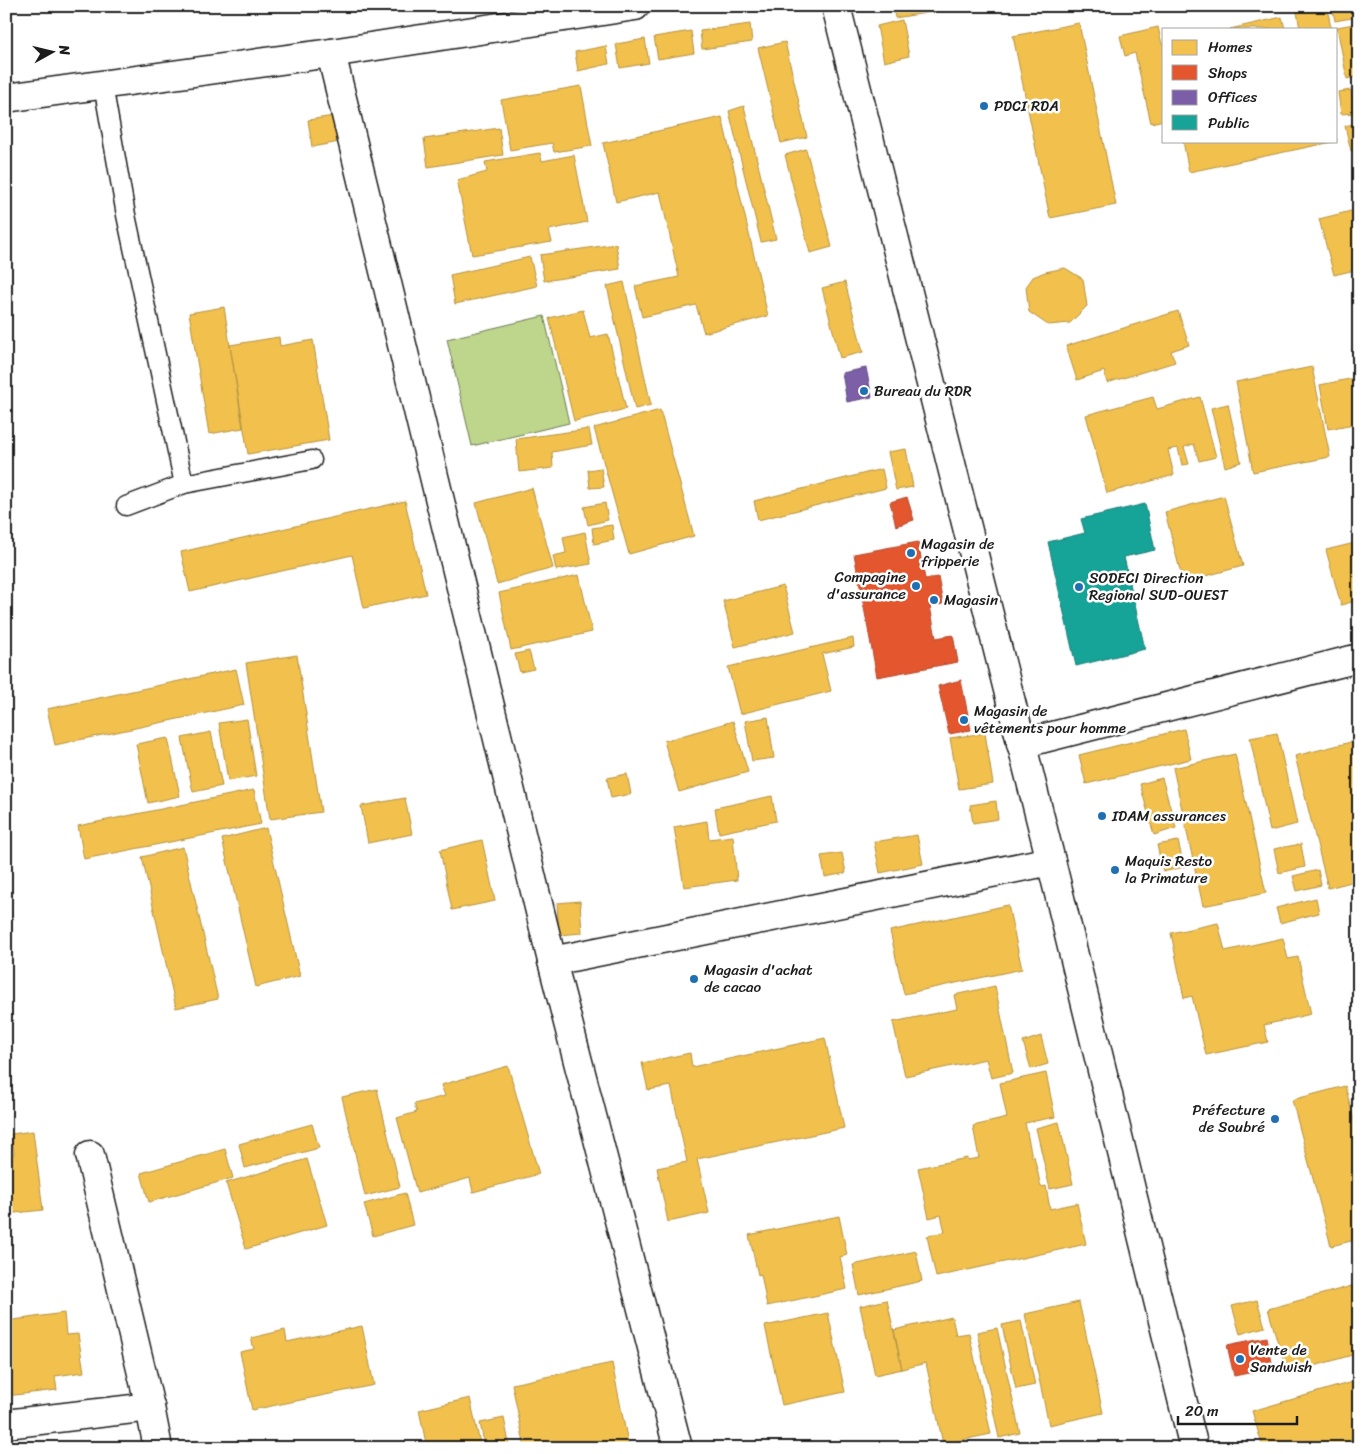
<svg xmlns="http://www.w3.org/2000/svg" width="1365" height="1454" viewBox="0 0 1365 1454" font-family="Sriracha,sans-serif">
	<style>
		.green { fill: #bed68c; stroke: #6d7954 }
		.homes { fill: #f2c14e; stroke: #b2903f }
		.shops { fill: #e4572e; stroke: #a84529 }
		.offices { fill: #7b5ea7; stroke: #5e4a7d }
		.public { fill: #17a398; stroke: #187a73 }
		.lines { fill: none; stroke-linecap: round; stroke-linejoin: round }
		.service-casing { stroke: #1c1c1c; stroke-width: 21 }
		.minor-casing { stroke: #1c1c1c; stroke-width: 31 }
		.tertiary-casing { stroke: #1c1c1c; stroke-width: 31 }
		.service { stroke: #fff; stroke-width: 18 }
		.minor { stroke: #fff; stroke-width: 28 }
		.tertiary { stroke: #fff; stroke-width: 28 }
		.poi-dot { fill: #1f6fb2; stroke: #fff; stroke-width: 2 }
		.labels { text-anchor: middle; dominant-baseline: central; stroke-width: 5; stroke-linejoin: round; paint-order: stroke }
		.poi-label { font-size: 15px; fill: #1c1c1c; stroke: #fff; text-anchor: start }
	</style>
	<rect width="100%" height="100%" fill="#fff"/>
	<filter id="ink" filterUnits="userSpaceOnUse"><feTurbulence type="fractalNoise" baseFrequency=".02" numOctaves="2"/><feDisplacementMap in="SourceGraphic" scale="10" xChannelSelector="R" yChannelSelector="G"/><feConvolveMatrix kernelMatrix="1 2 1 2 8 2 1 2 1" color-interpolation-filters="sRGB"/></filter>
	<g filter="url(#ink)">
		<!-- green -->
		<path class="green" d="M544 316 569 423 472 446 447 339Z"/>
		<!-- homes -->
		<g class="homes">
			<path d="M893 6H931L932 12 895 18Z"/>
			<path d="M1296 6H1327L1331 29H1300Z"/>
			<path d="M1332 6H1355L1357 17 1335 21Z"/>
			<path d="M1282 17 1285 29H1230Z"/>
			<path d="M902 20 909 56 884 62 877 26Z"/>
			<path d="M1079 23 1116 205 1050 218 1013 36Z"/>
			<path d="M1359 23V76L1347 79 1337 27Z"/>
			<path d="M750 24 752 42 702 49 700 31Z"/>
			<path d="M1158 27 1162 44H1164V120L1151 123 1135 53 1125 56 1120 36Z"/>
			<path d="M691 31 694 53 658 59 654 37Z"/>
			<path d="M645 39 649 63 620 68 616 44Z"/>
			<path d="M785 42 807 137 781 143 758 48Z"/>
			<path d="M606 46 609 64 578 71 575 52Z"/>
			<path d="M581 86 592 146 554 152 552 143 510 150 501 100Z"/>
			<path d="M1351 90 1354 113 1341 114 1338 92Z"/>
			<path d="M744 106 776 239 761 242 729 111Z"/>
			<path d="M340 115 345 141 312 147 308 120Z"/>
			<path d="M722 117 768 316 704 333 696 305 642 317 635 286 679 277 660 192 616 202 603 143Z"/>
			<path d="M1357 123 1359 150 1351 151 1345 126Z"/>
			<path d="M499 128 503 155 428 167 424 139Z"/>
			<path d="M1336 138 1337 141 1189 172 1183 141H1336Z"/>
			<path d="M806 149 832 247 810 253 785 155Z"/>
			<path d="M540 153 542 161 574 155 587 222 549 230 552 242 472 255 457 180 487 172 485 162Z"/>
			<path d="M1359 209V269L1334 275 1319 219Z"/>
			<path d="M616 244 620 269 544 281 540 255Z"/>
			<path d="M530 257 537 286 455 304 450 275Z"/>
			<path d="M1065 268 1083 279 1087 306 1070 323 1048 325 1029 312 1026 287 1033 277 1045 272Z"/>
			<path d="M624 282 651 405 635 409 607 286Z"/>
			<path d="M845 282 863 352 840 358 822 288Z"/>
			<path d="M224 307 243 428 209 434 189 313Z"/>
			<path d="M583 310 590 338 608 334 626 409 574 421 549 318Z"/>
			<path d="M1178 311 1189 345 1171 351 1175 362 1107 383 1104 371 1077 380 1066 346Z"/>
			<path d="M279 337 280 346 313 340 329 440 248 454 230 345Z"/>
			<path d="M1312 367 1330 457 1253 472 1236 382Z"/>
			<path d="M1359 377V423L1328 429 1320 385Z"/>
			<path d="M1153 397 1157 409 1200 397 1216 457 1199 461 1194 444 1184 447 1189 464 1182 465 1178 448 1168 450 1174 475 1107 493 1086 415Z"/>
			<path d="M1228 404 1241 462 1225 467 1211 408Z"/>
			<path d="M660 410 694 536 629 554 594 428Z"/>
			<path d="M589 429 592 445 552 452 553 468 519 472 516 439Z"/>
			<path d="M906 449 913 487 896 490 888 452Z"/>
			<path d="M601 468 604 487 590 488 588 470Z"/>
			<path d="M882 469 886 488 758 520 754 501Z"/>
			<path d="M532 488 553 568 497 584 476 503Z"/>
			<path d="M1224 496 1243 566 1183 582 1165 512Z"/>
			<path d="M405 501 426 594 364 608 352 555 190 592 181 552Z"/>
			<path d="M605 503 608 520 588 525 584 507Z"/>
			<path d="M612 525 614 540 594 544 592 528Z"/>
			<path d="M585 532 591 564 556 570 553 556 566 553 563 537Z"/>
			<path d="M1359 542V600L1341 605 1326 550Z"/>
			<path d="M579 575 592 632 511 650 499 593Z"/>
			<path d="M783 586 795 632 735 647 723 601Z"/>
			<path d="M853 638 854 647 822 654 831 691 740 714 728 667Z"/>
			<path d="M529 651 534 669 520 672 515 654Z"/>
			<path d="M297 655 321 812 270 819 246 663Z"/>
			<path d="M236 669 244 705 55 745 47 709Z"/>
			<path d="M768 717 774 758 752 761 745 721Z"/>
			<path d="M247 719 256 776 228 781 219 723Z"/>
			<path d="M733 721 748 772 679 792 664 741Z"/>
			<path d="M1184 729 1191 759 1086 784 1079 755Z"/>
			<path d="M211 732 222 786 193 792 182 738Z"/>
			<path d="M985 733 993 784 959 789 950 738Z"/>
			<path d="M1277 733 1297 824 1270 831 1250 738Z"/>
			<path d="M168 738 180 796 148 803 136 744Z"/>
			<path d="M1359 740V880L1328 888 1295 756Z"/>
			<path d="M1235 754 1266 893 1203 906 1173 768Z"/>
			<path d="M627 774 631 794 611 798 607 778Z"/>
			<path d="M1162 778 1176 828 1154 835 1140 784Z"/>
			<path d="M254 790 261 824 84 859 78 826Z"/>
			<path d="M772 796 776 821 719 833 715 808Z"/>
			<path d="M405 798 412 834 368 843 361 806Z"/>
			<path d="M996 801 998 819 973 823 970 805Z"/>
			<path d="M707 821 709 839 733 836 737 880 684 887 674 827Z"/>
			<path d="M266 828 300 976 256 987 222 839Z"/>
			<path d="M917 835 923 864 880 873 874 842Z"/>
			<path d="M482 840 495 901 452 910 440 850Z"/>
			<path d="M1178 841 1184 867 1163 872 1157 845Z"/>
			<path d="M1301 844 1305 867 1279 873 1274 849Z"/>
			<path d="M183 847 218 999 176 1008 142 857Z"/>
			<path d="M842 853 846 873 825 877 821 856Z"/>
			<path d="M1318 870 1321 885 1297 891 1293 876Z"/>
			<path d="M1316 898 1319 913 1280 923 1276 908Z"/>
			<path d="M580 901 582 933 559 935 557 903Z"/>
			<path d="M1008 905 1022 969 904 994 890 931Z"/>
			<path d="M1218 923 1225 951 1283 938 1288 959 1298 957 1311 1014 1264 1025 1268 1042 1206 1055 1192 996 1184 998 1171 933Z"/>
			<path d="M995 986 1013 1073 991 1078 986 1059 905 1076 893 1022 957 1009 954 995Z"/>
			<path d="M1041 1036 1048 1064 1031 1069 1023 1042Z"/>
			<path d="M825 1038 844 1128 697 1159 709 1213 668 1222 657 1168 687 1162 671 1086 648 1090 642 1063 690 1053 692 1067Z"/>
			<path d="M508 1066 539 1174 473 1192 470 1178 417 1193 397 1118 417 1112 414 1104 445 1096 441 1085Z"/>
			<path d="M1046 1073 1055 1117 1025 1123 1032 1157 1034 1156 1041 1187 1046 1186 1050 1209 1077 1203 1086 1244 936 1277 927 1236 945 1232 941 1215 929 1218 918 1168 967 1158V1160L979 1158 973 1126 1007 1118 1000 1083Z"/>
			<path d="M1345 1086 1359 1138V1239L1331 1246 1292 1100Z"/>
			<path d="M377 1089 400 1187 365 1196 342 1097Z"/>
			<path d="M1059 1122 1073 1184 1050 1189 1036 1128Z"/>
			<path d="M312 1124 319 1148 245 1168 239 1144Z"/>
			<path d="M33 1131 43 1210 6 1214V1155L14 1154 11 1134Z"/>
			<path d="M225 1149 233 1178 149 1202 141 1173Z"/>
			<path d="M307 1159 327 1225 246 1249 226 1183Z"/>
			<path d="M405 1193 413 1225 373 1236 364 1204Z"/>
			<path d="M839 1216 847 1255 840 1257 847 1289 767 1306 761 1274 758 1275 749 1235Z"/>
			<path d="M916 1251 922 1281 859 1295 853 1265Z"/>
			<path d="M1359 1284V1353L1287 1374 1268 1309Z"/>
			<path d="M887 1300 902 1369 875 1375 860 1306Z"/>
			<path d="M1257 1300 1265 1327 1240 1334 1232 1306Z"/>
			<path d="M1079 1302 1103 1413 1049 1425 1025 1314Z"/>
			<path d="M64 1313 66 1335 78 1334 84 1372 55 1376 57 1390 6 1396V1321Z"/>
			<path d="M828 1313 845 1392 782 1405 765 1326Z"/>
			<path d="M952 1317 956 1335 969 1333 991 1434 943 1444 926 1363 902 1369 894 1330Z"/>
			<path d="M1021 1321 1035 1385 1016 1389 1002 1325Z"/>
			<path d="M362 1326 374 1385 252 1410 240 1352 254 1349 251 1338 285 1330 287 1342Z"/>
			<path d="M997 1328 1020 1433 999 1438 977 1332Z"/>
			<path d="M612 1363 629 1448H525L512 1384Z"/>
			<path d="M1359 1380V1448H1263L1252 1411Z"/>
			<path d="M470 1398 481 1448H427L419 1410Z"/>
			<path d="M504 1418 510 1448H485L480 1423Z"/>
		</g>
		<!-- shops -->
		<g class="shops">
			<path d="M907 497 914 520 896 526 890 502Z"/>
			<path d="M918 542 925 579 938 577 943 604 930 606 936 638 953 635 958 662 877 677 854 554Z"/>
			<path d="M961 680 971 730 949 734 938 686Z"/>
			<path d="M1267 1337 1273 1368 1234 1376 1227 1345Z"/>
		</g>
		<!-- offices -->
		<path class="offices" d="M866 368 872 397 847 402 842 373Z"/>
		<!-- public -->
		<path class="public" d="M1145 504 1155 550 1124 557 1145 649 1076 666 1048 542 1085 533 1081 519Z"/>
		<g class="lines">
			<!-- service casing -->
			<g class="service-casing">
				<g id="service">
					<path d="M103 85 126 215 184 484 312 460"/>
					<path d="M126 506 184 484"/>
				</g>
			</g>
			<!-- minor casing -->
			<g class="minor-casing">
				<g id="minor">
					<path d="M331 53 552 961 678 1448"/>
					<path d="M6 98 331 53 635 6"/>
					<path d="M1021 744 1359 658"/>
					<path d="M552 961 1051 861"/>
					<path d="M90 1155 150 1407 158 1448"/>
					<path d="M6 1424 150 1407"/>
				</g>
			</g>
			<!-- tertiary casing -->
			<g class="tertiary-casing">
				<path id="tertiary" d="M836 6 1051 861 1194 1448"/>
			</g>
			<!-- service -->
			<use href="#service" class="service"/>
			<!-- minor -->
			<use href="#minor" class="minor"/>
			<!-- tertiary -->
			<use href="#tertiary" class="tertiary"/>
		</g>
	</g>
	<!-- markers -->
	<g class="poi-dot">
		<circle cx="984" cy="106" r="5"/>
		<circle cx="864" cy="391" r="5"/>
		<circle cx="911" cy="553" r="5"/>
		<circle cx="916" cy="586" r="5"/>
		<circle cx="1079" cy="587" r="5"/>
		<circle cx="934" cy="600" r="5"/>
		<circle cx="964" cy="720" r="5"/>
		<circle cx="1102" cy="816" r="5"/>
		<circle cx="1115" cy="870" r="5"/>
		<circle cx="694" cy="979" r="5"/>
		<circle cx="1275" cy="1119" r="5"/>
		<circle cx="1240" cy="1359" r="5"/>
	</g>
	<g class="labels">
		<!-- poi labels -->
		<g class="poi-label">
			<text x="994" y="106">PDCI RDA</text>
			<text x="874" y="391">Bureau du RDR</text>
			<text x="921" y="544">Magasin de<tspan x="921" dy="17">fripperie</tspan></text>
			<text x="906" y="577" text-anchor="end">Compagine<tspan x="906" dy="17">d'assurance</tspan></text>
			<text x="1089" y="578">SODECI Direction<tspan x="1089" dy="17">Regional SUD-OUEST</tspan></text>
			<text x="944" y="600">Magasin</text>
			<text x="974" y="711">Magasin de<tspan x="974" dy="17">vêtements pour homme</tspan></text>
			<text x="1112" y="816">IDAM assurances</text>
			<text x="1125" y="861">Maquis Resto<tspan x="1125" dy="17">la Primature</tspan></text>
			<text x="704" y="970">Magasin d'achat<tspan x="704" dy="17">de cacao</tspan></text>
			<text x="1265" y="1110" text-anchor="end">Préfecture<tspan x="1265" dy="17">de Soubré</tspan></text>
			<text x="1250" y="1350">Vente de<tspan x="1250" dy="17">Sandwish</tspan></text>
		</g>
	</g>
	<!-- margin -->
	<rect width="1365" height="1454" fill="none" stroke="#fff" stroke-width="25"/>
	<rect x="12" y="12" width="1340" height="1429" fill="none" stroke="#1c1c1c" stroke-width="2" filter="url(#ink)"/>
	<!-- legend -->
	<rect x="1162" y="28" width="175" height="115" fill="#ffffff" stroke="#a4a4a4"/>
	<rect x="1172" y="40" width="25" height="15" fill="#f2c14e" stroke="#a4a4a4"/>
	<text x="1208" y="52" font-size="15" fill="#1c1c1c">Homes</text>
	<rect x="1172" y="65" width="25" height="15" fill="#e4572e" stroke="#a4a4a4"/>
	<text x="1208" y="78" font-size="15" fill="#1c1c1c">Shops</text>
	<rect x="1172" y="90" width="25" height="15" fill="#7b5ea7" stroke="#a4a4a4"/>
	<text x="1208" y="102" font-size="15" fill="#1c1c1c">Offices</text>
	<rect x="1172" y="115" width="25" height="15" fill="#17a398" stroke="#a4a4a4"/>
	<text x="1208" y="128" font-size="15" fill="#1c1c1c">Public</text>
	<!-- north arrow -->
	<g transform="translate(52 52) rotate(82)" stroke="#ffffff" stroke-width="4" paint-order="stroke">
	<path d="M0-4L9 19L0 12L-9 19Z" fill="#1c1c1c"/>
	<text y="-8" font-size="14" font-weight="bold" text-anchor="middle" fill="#1c1c1c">N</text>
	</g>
	<!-- scale -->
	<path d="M1178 1416v8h119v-8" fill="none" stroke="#1c1c1c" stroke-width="2.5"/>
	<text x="1185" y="1416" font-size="15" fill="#1c1c1c" stroke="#ffffff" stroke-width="4" paint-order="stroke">20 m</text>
</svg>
